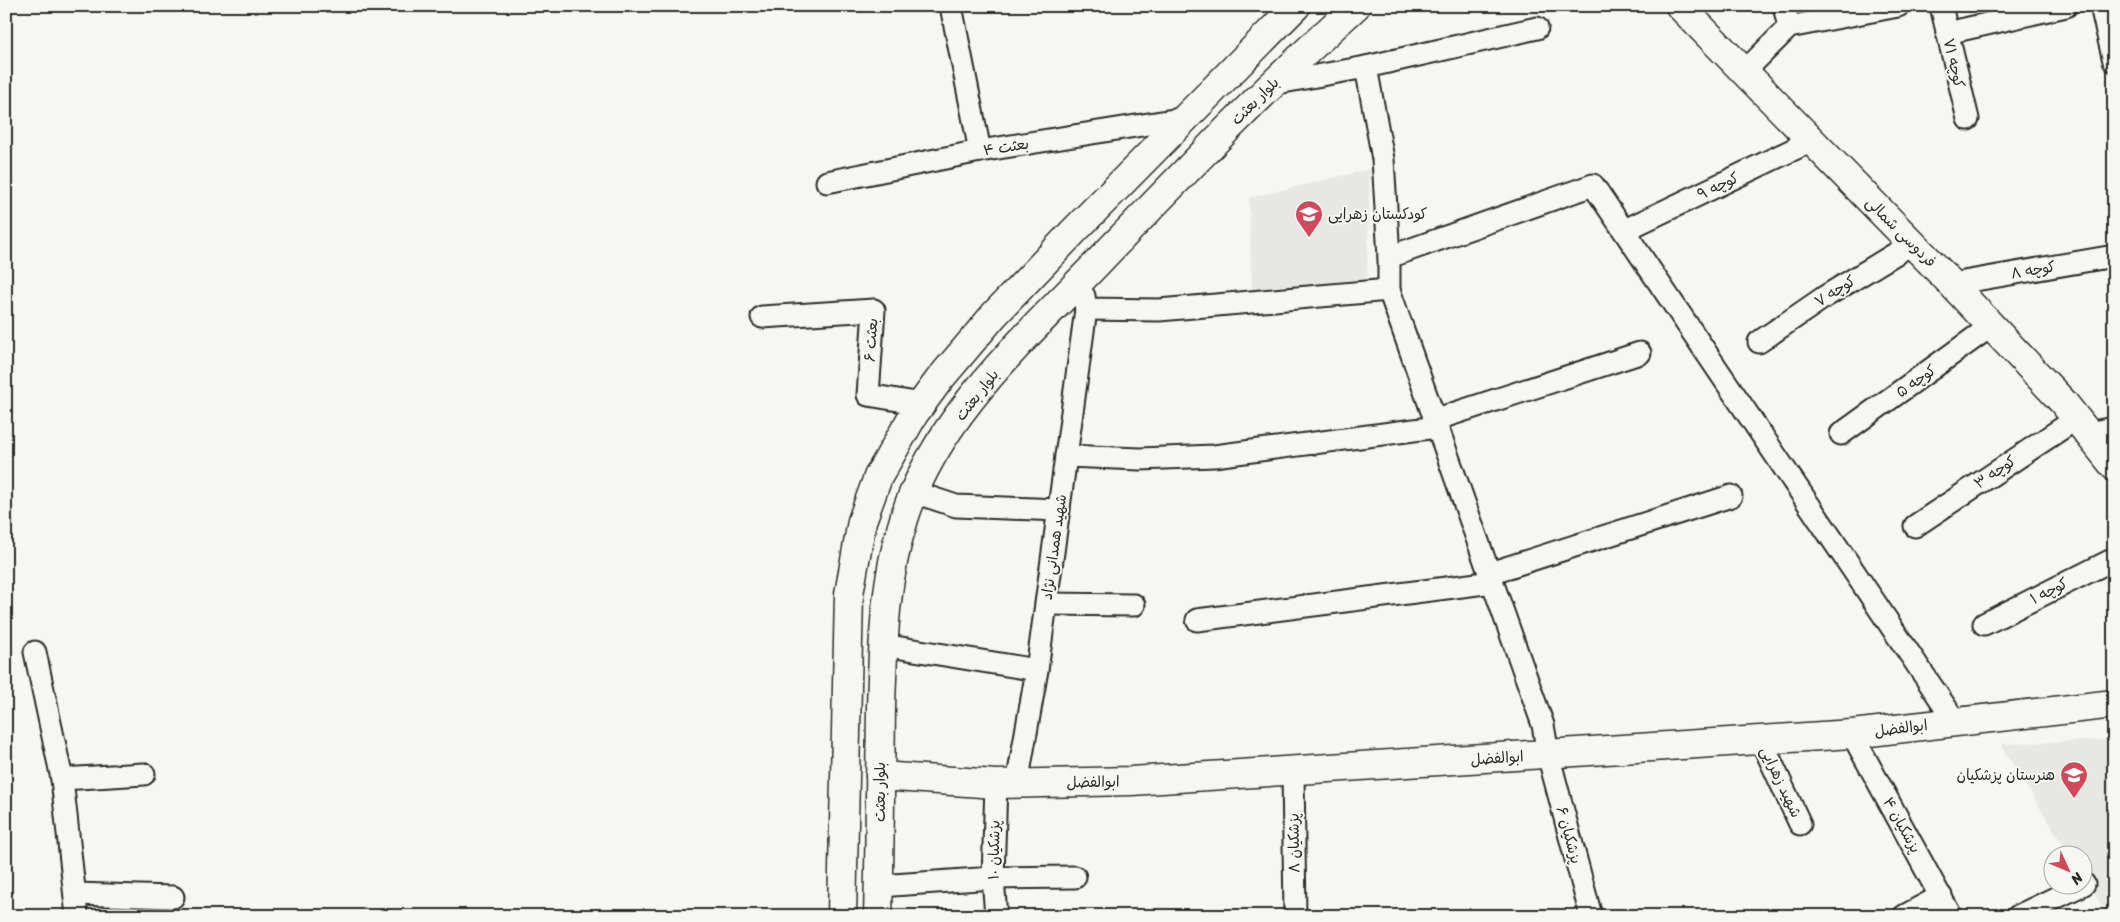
<svg xmlns="http://www.w3.org/2000/svg" width="2120" height="922" viewBox="0 0 2120 922" font-family="Sriracha,'Playpen Sans Arabic',sans-serif">
	<style>
		.built { fill: #e7e7e3 }
		.lines { fill: none; stroke-linecap: round; stroke-linejoin: round }
		.street-casing { stroke: #2b2b2b; stroke-width: 25 }
		.secondary-casing { stroke: #2b2b2b; stroke-width: 31 }
		.primary-casing { stroke: #2b2b2b; stroke-width: 31 }
		.street { stroke: #f6f6f2; stroke-width: 21 }
		.secondary { stroke: #f6f6f2; stroke-width: 28 }
		.primary { stroke: #f6f6f2; stroke-width: 28 }
		.labels { text-anchor: middle; dominant-baseline: central; stroke-width: 4; stroke-linejoin: round; paint-order: stroke }
		.street-label { font-size: 15px; fill: #2b2b2b; stroke: #f6f6f2 }
		.poi-label { font-size: 15px; fill: #2b2b2b; stroke: #f6f6f2; text-anchor: start }
	</style>
	<rect width="100%" height="100%" fill="#f6f6f2"/>
	<filter id="ink" filterUnits="userSpaceOnUse"><feTurbulence type="fractalNoise" baseFrequency=".02" numOctaves="2"/><feDisplacementMap in="SourceGraphic" scale="10" xChannelSelector="R" yChannelSelector="G"/><feConvolveMatrix kernelMatrix="1 2 1 2 8 2 1 2 1" color-interpolation-filters="sRGB"/></filter>
	<g filter="url(#ink)">
		<!-- built -->
		<g class="built">
			<path d="M1370 169 1367 279 1252 290 1249 198Z"/>
			<path d="M2114 740V916H2108L2083 875 2082 854H2069L2000 744Z"/>
		</g>
		<g class="lines">
			<!-- street casing -->
			<g class="street-casing">
				<g id="street">
					<path d="M951 6 980 151"/>
					<path d="M1784 6 1789 27"/>
					<path d="M1941 6 1968 119"/>
					<path d="M2101 6 2114 61"/>
					<path d="M1947 33 2066 6"/>
					<path d="M1366 67 1537 28"/>
					<path d="M1745 71 1789 27 1898 6"/>
					<path d="M1272 84 1366 67 1383 159 1389 257V290L1543 725 1548 754 1591 916"/>
					<path d="M827 182 980 151 1186 118"/>
					<path d="M1625 230 1811 141"/>
					<path d="M1389 257 1593 185 1955 721"/>
					<path d="M1952 284 2114 256"/>
					<path d="M1084 296 1086 309 1159 310 1389 290"/>
					<path d="M762 317 874 310 868 395 922 404"/>
					<path d="M1759 342 1826 296 1913 243"/>
					<path d="M1434 420 1640 353"/>
					<path d="M2087 433 2114 428"/>
					<path d="M1841 434 1991 326"/>
					<path d="M1066 456 1140 459 1214 456 1437 427"/>
					<path d="M914 492 956 506 1059 510"/>
					<path d="M1915 526 2076 419"/>
					<path d="M1490 573 1731 496"/>
					<path d="M1046 604 1134 605"/>
					<path d="M1197 620 1493 582"/>
					<path d="M1984 624 2114 559"/>
					<path d="M883 645 1037 670"/>
					<path d="M35 652 62 779 77 916"/>
					<path d="M1852 734 1951 916"/>
					<path d="M1761 740 1800 824"/>
					<path d="M1293 771 1295 916"/>
					<path d="M62 779 144 774"/>
					<path d="M996 784 993 878 996 916"/>
					<path d="M1017 784 1037 670 1086 309"/>
					<path d="M879 886 993 878 1075 877"/>
					<path d="M75 894 173 897"/>
					<path d="M1904 916 1941 896"/>
					<path d="M2018 916 2084 884"/>
				</g>
			</g>
			<!-- secondary casing -->
			<g class="secondary-casing">
				<g id="secondary">
					<path d="M1680 6 1947 279 2063 402 2114 466"/>
					<path d="M880 776 996 784 1131 781 1852 734 2114 704"/>
				</g>
			</g>
			<!-- primary casing -->
			<g class="primary-casing">
				<g id="primary">
					<path d="M842 916 849 594 862 521 878 477 914 414 939 380 994 315 1073 232 1296 6"/>
					<path d="M878 916C880 847 880 777 881 708 883 644 884 581 904 519 936 415 1031 333 1104 256 1186 171 1268 85 1356 6"/>
				</g>
			</g>
			<!-- street -->
			<use href="#street" class="street"/>
			<!-- secondary -->
			<use href="#secondary" class="secondary"/>
			<!-- primary -->
			<use href="#primary" class="primary"/>
		</g>
	</g>
	<!-- icons -->
	<defs>
		<g id="school-pin" transform="scale(1.4375)"><path d="M0 17L-7.5 6A9.5 9.5 0 1 1 7.5 6Z" fill="#d1495b" stroke="#f6f6f2"/><path d="M0-5L7-2L0 1L-7-2ZM-4 1L0 2.5L4 1V4Q0 6-4 4Z" fill="#fff"/></g>
	</defs>
	<g fill-rule="evenodd">
		<use href="#school-pin" x="1309" y="214"/>
		<use href="#school-pin" x="2074" y="775"/>
	</g>
	<g class="labels">
		<!-- street labels -->
		<g class="street-label">
			<text transform="translate(1954 63) rotate(77)">کوچه ۷۱</text>
			<text transform="translate(1255 101) rotate(-45)">بلوار بعثت</text>
			<text transform="translate(1006 147) rotate(-9)">بعثت ۴</text>
			<text transform="translate(1718 186) rotate(-26)">کوچه ۹</text>
			<text transform="translate(1901 232) rotate(45)">فردوسی شمالی</text>
			<text transform="translate(2033 270) rotate(-10)">کوچه ۸</text>
			<text transform="translate(1835 291) rotate(-32)">کوچه ۷</text>
			<text transform="translate(871 340) rotate(-86)">بعثت ۶</text>
			<text transform="translate(1916 381) rotate(-35)">کوچه ۵</text>
			<text transform="translate(977 395) rotate(-52)">بلوار بعثت</text>
			<text transform="translate(1995 472) rotate(-34)">کوچه ۳</text>
			<text transform="translate(1054 547) rotate(-82)">شهید همدانی نژاد</text>
			<text transform="translate(2049 591) rotate(-27)">کوچه ۱</text>
			<text transform="translate(1901 728) rotate(-7)">ابوالفضل</text>
			<text transform="translate(1497 758) rotate(-4)">ابوالفضل</text>
			<text transform="translate(1093 782) rotate(-1)">ابوالفضل</text>
			<text transform="translate(1781 782) rotate(65)">شهید زهرایی</text>
			<text transform="translate(880 792) rotate(-90)">بلوار بعثت</text>
			<text transform="translate(1902 825) rotate(61)">پزشکیان ۴</text>
			<text transform="translate(1569 835) rotate(75)">پزشکیان ۶</text>
			<text transform="translate(1294 843) rotate(-91)">پزشکیان ۸</text>
			<text transform="translate(994 850) rotate(-89)">پزشکیان ۱۰</text>
		</g>
		<!-- poi labels -->
		<g class="poi-label">
			<text x="1328" y="214">کودکستان زهرایی</text>
			<text x="2055" y="775" text-anchor="end">هنرستان پزشکیان</text>
		</g>
	</g>
	<!-- margin -->
	<rect width="2120" height="922" fill="none" stroke="#f6f6f2" stroke-width="25"/>
	<rect x="12" y="12" width="2095" height="897" fill="none" stroke="#2b2b2b" stroke-width="2" filter="url(#ink)"/>
	<!-- north arrow -->
	<g transform="translate(2068 870) rotate(134)"><circle r="24" fill="#f6f6f2" stroke="#a5a5a2"/>
	<path d="M0-4L9 19L0 12L-9 19Z" fill="#d1495b"/>
	<text y="-8" font-size="14" font-weight="bold" text-anchor="middle" fill="#2b2b2b">N</text>
	</g>
</svg>
